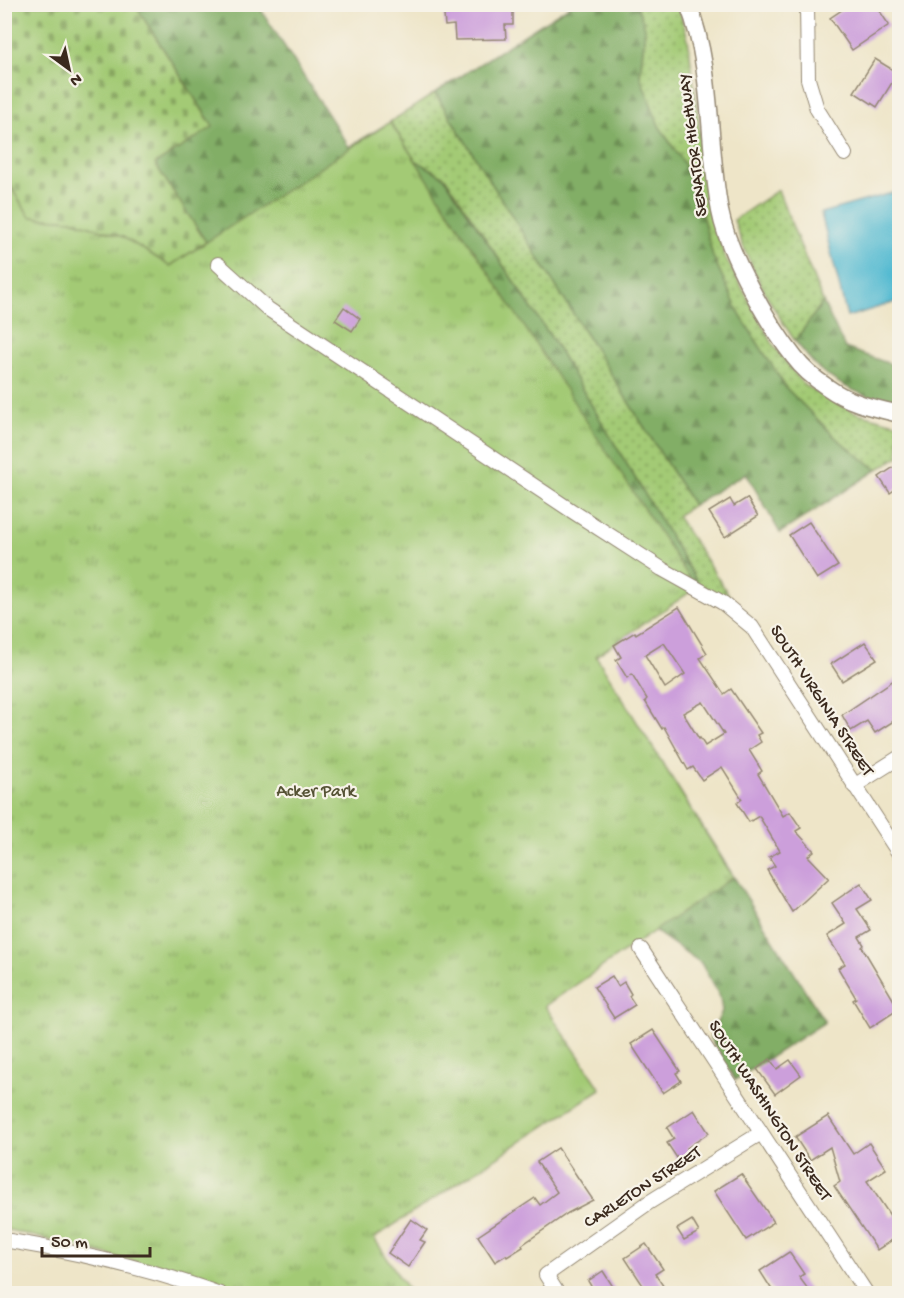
<svg xmlns="http://www.w3.org/2000/svg" width="904" height="1298" viewBox="0 0 904 1298" font-family="'Gochi Hand',sans-serif">
	<style>
		.grass { fill: url(#grass-dots); stroke: #6f7a4a; stroke-width: 1.5 }
		.forest { fill: url(#forest-firs); stroke: #5e6c42; stroke-width: 1.5 }
		.cemetery { fill: url(#cemetery-stones); stroke: #6f7a4a; stroke-width: 1.5 }
		.park { fill: url(#park-tufts); stroke: #6f7a4a; stroke-width: 1.5 }
		.water { fill: #53bad1; stroke: #477278; stroke-width: 1.5 }
		.building { fill: #cc9fdb; fill-rule: evenodd }
		.lines { fill: none; stroke-linecap: round; stroke-linejoin: round }
		.minor-casing { stroke: #948873; stroke-width: 16 }
		.tertiary-casing { stroke: #948873; stroke-width: 19 }
		.minor { stroke: #fff; stroke-width: 14 }
		.tertiary { stroke: #fff; stroke-width: 16 }
		.labels { text-anchor: middle; dominant-baseline: central; stroke-width: 4.5; stroke-linejoin: round; paint-order: stroke }
		.street-label { font-size: 18px; fill: #3b2a1e; stroke: #f7f3e8 }
		.park-label { font-size: 18px; fill: #555234; stroke: #f7f3e8 }
	</style>
	<defs>
		<pattern id="grass-dots" width="8" height="8" patternUnits="userSpaceOnUse" patternTransform="scale(1.5)"><rect width="8" height="8" fill="#a3ca75"/><path d="M2 2h.1M6 6h.1" fill="none" stroke="#86a45f" stroke-width="1.8" stroke-linecap="round"/></pattern>
		<pattern id="forest-firs" width="22" height="20" patternUnits="userSpaceOnUse" patternTransform="scale(1.5)"><rect width="22" height="20" fill="#82ae66"/><path d="M5 1l3.5 6h-7zM16 11l3.5 6h-7z" fill="#6c8e53"/></pattern>
		<pattern id="cemetery-stones" width="16" height="16" patternUnits="userSpaceOnUse" patternTransform="scale(1.5)"><rect width="16" height="16" fill="#a3ca75"/><path d="M2 7V4a2 2 0 0 1 4 0v3zM10 15v-3a2 2 0 0 1 4 0v3z" fill="#86a45f"/></pattern>
		<pattern id="park-tufts" width="24" height="20" patternUnits="userSpaceOnUse" patternTransform="scale(1.5)"><rect width="24" height="20" fill="#a3ca75"/><path d="M3 7l-1-3M5 7V3M7 7l1-3M15 17l-1-3M17 17v-4M19 17l1-3" fill="none" stroke="#86a45f"/></pattern>
	</defs>
	<rect width="100%" height="100%" fill="#f7f3e8"/>
	<filter id="ink" filterUnits="userSpaceOnUse"><feTurbulence type="fractalNoise" baseFrequency=".0167" numOctaves="2"/><feDisplacementMap in="SourceGraphic" scale="12" xChannelSelector="R" yChannelSelector="G"/><feConvolveMatrix kernelMatrix="1 2 1 2 8 2 1 2 1" color-interpolation-filters="sRGB"/></filter>
	<filter id="wash" filterUnits="userSpaceOnUse"><feTurbulence type="fractalNoise" baseFrequency=".008" numOctaves="4" result="noise"/><feDisplacementMap in="SourceGraphic" scale="24" xChannelSelector="R" yChannelSelector="G"/><feGaussianBlur stdDeviation="1.35" result="paint"/><feColorMatrix in="noise" values="0 0 0 0 0 0 0 0 0 0 0 0 0 0 0 0 0 1.4 0 .05"/><feComposite in="paint" operator="in"/></filter>
	<g filter="url(#wash)">
		<rect width="100%" height="100%" fill="#eee5c8"/>
		<!-- grass -->
		<g class="grass">
			<path d="M637 5H678L688 39 708 198 724 255 774 346 804 385 854 412 899 424V456L877 470 836 438 786 388 740 315 713 257 692 176 659 126 640 76 645 29Z"/>
			<path d="M435 93 693 505 677 516 736 606 699 585 552 339 445 177 415 160 390 122Z"/>
			<path d="M778 190 823 302 795 341C768 301 748 265 734 220Z"/>
		</g>
		<!-- forest -->
		<g class="forest">
			<path d="M572 4 637 5 645 28 640 76 659 126 692 176 713 257 740 315 786 388 836 438 877 470 780 533 746 473 693 505 435 93Z"/>
			<path d="M135 5H258L349 147 390 122 415 160 444 177 552 339 699 585 240 251 206 242 155 164 213 126Z"/>
			<path d="M823 302 845 348 899 367V404C870 399 839 387 817 367 809 359 802 349 795 341Z"/>
			<path d="M595 656 825 1022 735 1080 710 1038 722 1011 720 997 701 963 655 931Z"/>
		</g>
		<!-- cemetery -->
		<path class="cemetery" d="M5 5H135L213 127 155 164 206 242 170 266 123 237 72 220 30 217 5 177Z"/>
		<!-- park -->
		<path class="park" d="M390 122 696 588 596 656 733 877 545 1006 601 1089 374 1238 410 1293H246L235 1287 5 1229 4 177 30 217 71 220 123 237 170 266Z"/>
		<!-- water -->
		<path class="water" d="M899 191V301L847 317 821 213Z"/>
		<g id="blocks">
			<!-- building -->
			<g class="building">
				<path d="M443 4H513V25H505L506 39 455 40 454 25 445 26Z"/>
				<path d="M851 4H875L889 25 852 50 830 18Z"/>
				<path d="M875 59 898 73 877 107 854 92Z"/>
				<path d="M344 307 360 319 352 331 335 320Z"/>
				<path d="M900 463V486L890 493 879 477Z"/>
				<path d="M747 498 758 516 725 537 709 512 730 499 734 506Z"/>
				<path d="M809 522 838 566 817 579 789 535Z"/>
				<path d="M679 607 707 653 700 658 724 694 731 689 761 733 757 735 761 742 749 750 762 771 758 774 783 816 790 812 801 828 796 831 814 851 808 856 829 878 792 912 767 870 775 866 769 857 780 851 759 816 749 822 737 803 742 799 722 767 702 780 693 767 688 770 664 727 662 729 645 701 647 699 632 674 627 678 616 660 621 657 614 645 635 632 636 634ZM664 643 685 674 665 688 645 655ZM703 702 724 734 705 746 700 738 699 739 683 713Z"/>
				<path d="M865 642 877 659 842 681 831 664Z"/>
				<path d="M900 676V717L875 733 867 721 851 731 842 715Z"/>
				<path d="M861 883 872 900 857 909 871 930 859 937 864 945 862 947 899 1009 870 1028 853 1000 856 998 838 968 845 964 827 936 846 924 832 903Z"/>
				<path d="M612 976 618 986 624 982 631 994 629 996 635 1005 614 1018 594 987Z"/>
				<path d="M653 1030 680 1071 676 1073 681 1081 663 1093 631 1044Z"/>
				<path d="M770 1059 777 1069 790 1060 801 1075 775 1094 757 1069Z"/>
				<path d="M694 1110 709 1133 687 1148 690 1154 679 1161 667 1143 674 1139 667 1128Z"/>
				<path d="M828 1116 853 1154 869 1143 886 1169 867 1181 891 1217 900 1212V1235L877 1250 834 1186 840 1182 830 1147 810 1160 795 1137Z"/>
				<path d="M558 1148 593 1200 568 1213 522 1245 523 1247 507 1257 506 1255 495 1262 478 1236 535 1198 540 1205 557 1192 537 1162Z"/>
				<path d="M741 1174 774 1222 746 1240 714 1191Z"/>
				<path d="M411 1219 427 1230 420 1240 425 1242 408 1267 388 1253Z"/>
				<path d="M692 1220 699 1232 684 1240 677 1229Z"/>
				<path d="M646 1244 663 1269 655 1274 668 1293H648L625 1258Z"/>
				<path d="M789 1252 804 1274 799 1277 811 1293H774L760 1271Z"/>
				<path d="M603 1271 617 1293H595L588 1281Z"/>
			</g>
		</g>
	</g>
	<g filter="url(#ink)">
		<use href="#blocks" fill-opacity="0" stroke="#948873" stroke-width="1.5"/>
		<g class="lines">
			<!-- minor casing -->
			<g class="minor-casing">
				<g id="minor">
					<path d="M807 4 808 79 817 109 845 154"/>
					<path d="M218 264 268 309 572 511 662 569 723 603 752 627 900 855"/>
					<path d="M854 786 900 757"/>
					<path d="M641 949 867 1294"/>
					<path d="M4 1240C77 1252 151 1269 220 1294"/>
					<path d="M558 1294 546 1275 648 1203 761 1133"/>
				</g>
			</g>
			<!-- tertiary casing -->
			<g class="tertiary-casing">
				<path id="tertiary" d="M688 4C714 70 707 143 720 211 728 253 767 323 794 357 803 369 815 379 827 387 849 403 874 408 900 414"/>
			</g>
			<!-- minor -->
			<use href="#minor" class="minor"/>
			<!-- tertiary -->
			<use href="#tertiary" class="tertiary"/>
		</g>
	</g>
	<g class="labels">
		<!-- street labels -->
		<g class="street-label">
			<text transform="translate(694 145) rotate(-97)">SENATOR HIGHWAY</text>
			<text transform="translate(821 701) rotate(57)">SOUTH VIRGINIA STREET</text>
			<text transform="translate(769 1111) rotate(57)">SOUTH WASHINGTON STREET</text>
			<text transform="translate(643 1188) rotate(-33)">CARLETON STREET</text>
		</g>
		<!-- park labels -->
		<g class="park-label">
			<text x="316" y="792">Acker Park</text>
		</g>
	</g>
	<!-- margin -->
	<rect width="904" height="1298" fill="none" stroke="#f7f3e8" stroke-width="24"/>
	<!-- north arrow -->
	<g transform="translate(69 69) rotate(147)" stroke="#f7f3e8" stroke-width="4.5" paint-order="stroke">
	<path d="M0-4.5L10 22L0 15L-10 22Z" fill="#3b2a1e"/>
	<text y="-9" font-size="16" font-weight="bold" text-anchor="middle" fill="#3b2a1e">N</text>
	</g>
	<!-- scale -->
	<path d="M42 1247v9h108v-9" fill="none" stroke="#3b2a1e" stroke-width="3"/>
	<text x="51" y="1247" font-size="18" fill="#3b2a1e" stroke="#f7f3e8" stroke-width="4.5" paint-order="stroke">50 m</text>
</svg>
